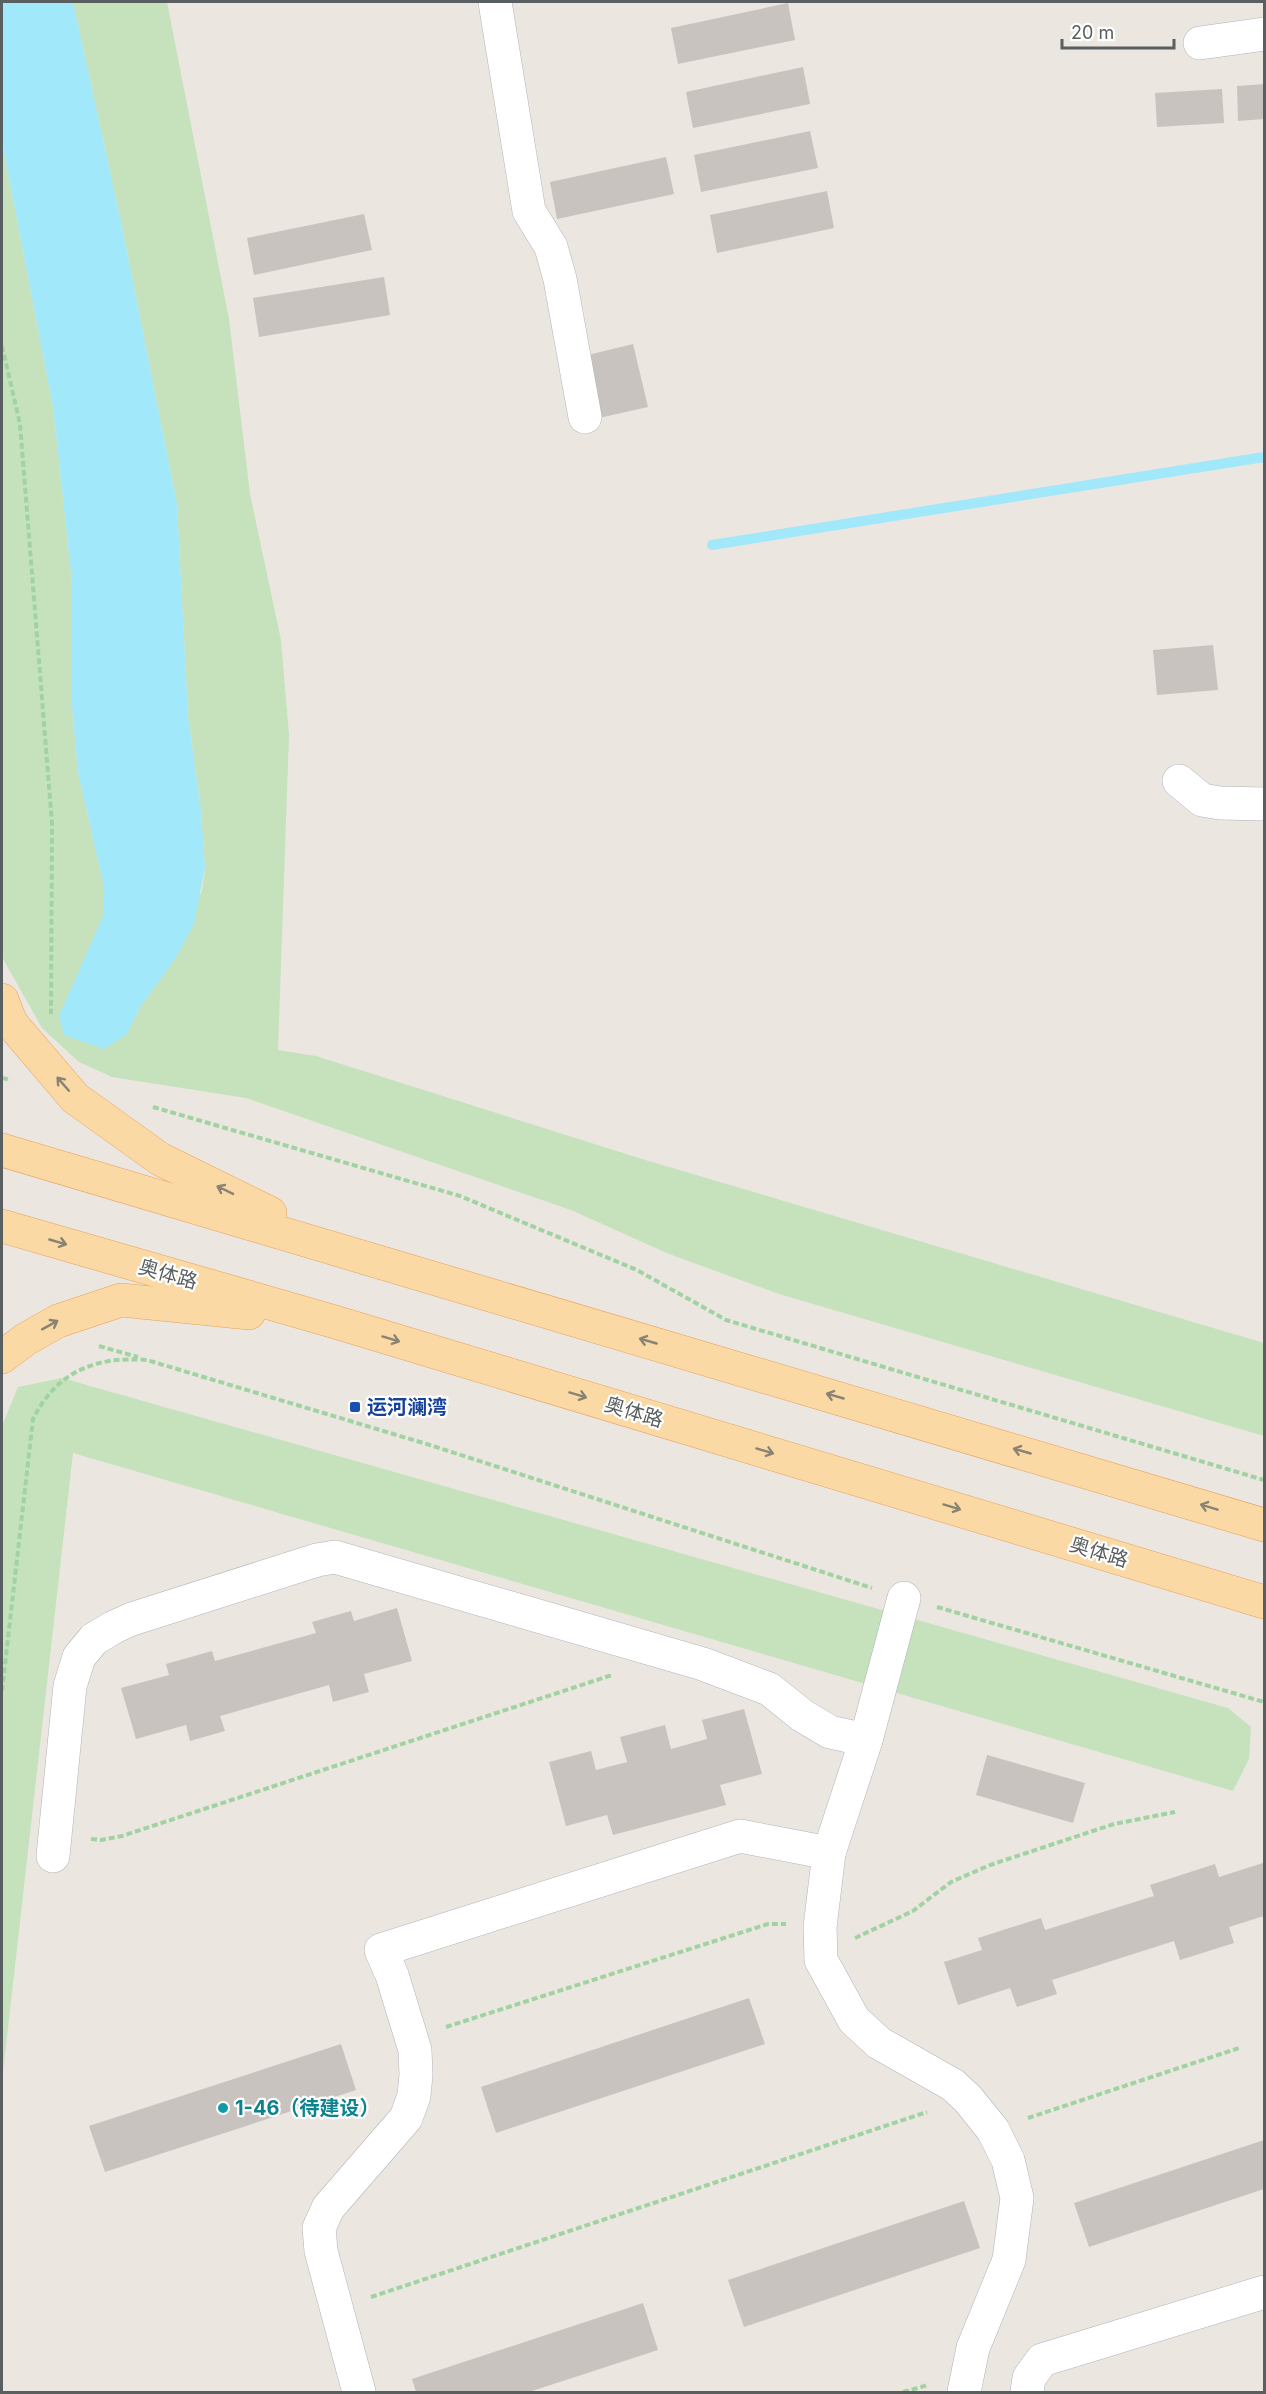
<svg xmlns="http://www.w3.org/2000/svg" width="1266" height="2394" viewBox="0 0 1266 2394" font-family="Inter,'Noto Sans SC',sans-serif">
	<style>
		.green { fill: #c5e2bd }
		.water { fill: #a0e8fa }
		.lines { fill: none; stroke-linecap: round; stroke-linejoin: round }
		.stream { stroke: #a0e8fa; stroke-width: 10 }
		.building { fill: #c8c3bf }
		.minor-casing { stroke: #b1b4b7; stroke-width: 34 }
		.major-casing { stroke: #e9a05a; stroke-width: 34 }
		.path { stroke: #a1d3a2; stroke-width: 4; stroke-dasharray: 6 3; stroke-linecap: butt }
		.minor { stroke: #fff; stroke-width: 33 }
		.major { stroke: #fad9a5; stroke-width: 33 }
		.oneway { stroke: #898375 }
		.transit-dot { fill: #1a4fb4; stroke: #fff; stroke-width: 2 }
		.culture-dot { fill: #0f9aa8; stroke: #fff; stroke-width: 2 }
		.labels { text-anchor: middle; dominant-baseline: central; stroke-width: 4.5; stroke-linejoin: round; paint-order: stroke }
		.street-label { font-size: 20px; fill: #595e60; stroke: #fff }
		.transit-label { font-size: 20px; font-weight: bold; fill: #164399; stroke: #fff; text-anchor: start }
		.culture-label { font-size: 20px; font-weight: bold; fill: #0d838f; stroke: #fff; text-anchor: start }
	</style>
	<rect width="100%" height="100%" fill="#ebe6e0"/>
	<!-- green -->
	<g class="green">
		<path d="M73 2H167L229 319 250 494 281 640 289 735 278 1050 316 1056 642 1159 1264 1343V1436L779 1294 669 1254 571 1210 246 1098 112 1077 79 1062 42 1028 2 957V142L53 407 72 581V707L78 772 103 883 104 916 60 1016 127 1034 140 1007 175 959 202 890 205 868 201 811 188 716 177 504 121 222Z"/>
		<path d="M62 1378 1228 1708 1251 1727 1249 1759 1233 1791 73 1453 2 2081V1426L18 1387Z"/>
	</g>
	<!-- water -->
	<path class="water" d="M2 2H73L121 222 177 504 188 716 201 811 205 867 194 924 175 959 140 1007 127 1034 104 1049 64 1035 59 1016 103 916V883L78 772 72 707V581L53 407 2 142Z"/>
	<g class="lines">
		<!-- stream -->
		<path class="stream" d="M712 545 1264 457"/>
	</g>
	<!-- building -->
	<g class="building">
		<path d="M788 3 795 40 678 64 671 28Z"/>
		<path d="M803 67 810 104 693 128 686 92Z"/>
		<path d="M1264 84V119L1238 121 1237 86Z"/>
		<path d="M1222 89 1224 123 1157 127 1155 93Z"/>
		<path d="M810 131 818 168 701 192 694 155Z"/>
		<path d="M666 157 674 194 557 219 550 182Z"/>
		<path d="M827 191 834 228 717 253 710 215Z"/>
		<path d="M364 214 372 250 254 275 247 238Z"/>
		<path d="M384 277 390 315 259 337 253 298Z"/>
		<path d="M633 344 648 407 599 418 584 356Z"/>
		<path d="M1213 645 1218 690 1157 695 1153 650Z"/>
		<path d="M397 1608 412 1661 364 1674 369 1692 333 1702 329 1685 220 1716 225 1731 190 1741 186 1725 136 1739 121 1688 169 1675 166 1664 212 1651 215 1661 316 1633 312 1622 351 1611 354 1621Z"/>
		<path d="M744 1709 762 1774 720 1785 726 1805 613 1835 607 1815 566 1826 549 1762 591 1751 596 1770 627 1762 620 1737 665 1725 671 1749 707 1739 702 1720Z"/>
		<path d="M987 1755 1085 1783 1073 1823 976 1795Z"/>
		<path d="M1263 1863 1264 1916 1229 1927 1234 1943 1180 1960 1174 1941 1052 1980 1057 1994 1017 2007 1010 1988 958 2005 944 1962 982 1950 978 1938 1041 1918 1045 1930 1154 1896 1150 1885 1215 1864 1219 1877Z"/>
		<path d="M749 1998 765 2044 496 2133 481 2087Z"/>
		<path d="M341 2044 356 2090 105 2172 89 2126Z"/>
		<path d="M1264 2140V2189L1089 2247 1074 2203Z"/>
		<path d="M964 2201 980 2248 744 2327 728 2280Z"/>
		<path d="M643 2303 658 2350 529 2392H416L412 2379Z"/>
	</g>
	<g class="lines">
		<!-- minor casing -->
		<g class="minor-casing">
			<g id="minor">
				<path d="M495 2 529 211 551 247 560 279 585 417"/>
				<path d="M1200 43 1264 34"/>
				<path d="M1179 781 1202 800 1220 803 1264 804"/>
				<path d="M904 1598 866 1740 829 1853 820 1927 821 1960 854 2020 879 2043 953 2085 968 2099 993 2130 1008 2160 1017 2198 1009 2260 973 2348 964 2392"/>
				<path d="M53 1856 70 1686 79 1657 94 1639 114 1627 132 1619 317 1560 335 1557 703 1664 769 1689 803 1716 830 1732 866 1740"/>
				<path d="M359 2392 321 2251 319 2228 328 2208 406 2118 414 2096 416 2075 415 2050 392 1975 381 1950 740 1836 829 1853"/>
				<path d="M1027 2392 1029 2378 1042 2360 1264 2292"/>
			</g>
		</g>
		<!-- major casing -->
		<g class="major-casing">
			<g id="major">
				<path d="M2 1000 11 1023 75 1098 160 1159 270 1213"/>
				<path d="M2 1150 1264 1525"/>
				<path d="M2 1226 335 1322 1264 1602"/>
				<path d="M2 1357 26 1339 58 1321 121 1300 249 1313"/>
			</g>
		</g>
		<!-- path -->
		<g class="path">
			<path d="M2 346 20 424 52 823 51 1014"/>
			<path d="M2 1078 11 1080"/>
			<path d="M153 1107 460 1196 637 1270 726 1320 1264 1480"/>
			<path d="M99 1346 138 1357"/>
			<path d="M937 1607 1264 1702"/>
			<path d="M2 1691 33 1419C57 1371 96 1356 147 1360L430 1445 872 1588"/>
			<path d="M91 1839 101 1840 122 1836 612 1675"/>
			<path d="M855 1938 913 1911 951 1882 990 1865 1114 1824 1175 1812"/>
			<path d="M446 2027 768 1924H786"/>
			<path d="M1028 2118 1239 2048"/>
			<path d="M371 2297 927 2112"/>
			<path d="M903 2392 928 2385"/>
		</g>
		<!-- minor -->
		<use href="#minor" class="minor"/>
		<!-- major -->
		<use href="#major" class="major"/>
	</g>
	<!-- one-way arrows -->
	<defs><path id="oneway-shaft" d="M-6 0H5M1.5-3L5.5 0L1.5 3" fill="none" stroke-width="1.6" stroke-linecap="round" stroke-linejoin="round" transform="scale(1.5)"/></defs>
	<g class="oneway">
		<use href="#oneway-shaft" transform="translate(63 1084) rotate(-131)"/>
		<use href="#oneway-shaft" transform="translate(225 1190) rotate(-154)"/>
		<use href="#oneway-shaft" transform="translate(58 1242) rotate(16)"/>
		<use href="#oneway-shaft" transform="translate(50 1325) rotate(-29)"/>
		<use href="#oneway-shaft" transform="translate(391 1339) rotate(17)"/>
		<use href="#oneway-shaft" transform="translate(648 1341) rotate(-164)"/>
		<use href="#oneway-shaft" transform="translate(578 1395) rotate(17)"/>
		<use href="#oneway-shaft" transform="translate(835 1396) rotate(-164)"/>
		<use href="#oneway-shaft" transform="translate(765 1451) rotate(17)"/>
		<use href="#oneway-shaft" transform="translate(1022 1451) rotate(-164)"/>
		<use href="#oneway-shaft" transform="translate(952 1507) rotate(17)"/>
		<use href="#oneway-shaft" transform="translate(1209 1507) rotate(-163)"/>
	</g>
	<!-- markers -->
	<rect class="transit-dot" x="349" y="1401" width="12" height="12" rx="3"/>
	<circle class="culture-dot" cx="223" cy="2108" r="6"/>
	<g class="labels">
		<!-- street labels -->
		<g class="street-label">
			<text transform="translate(168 1274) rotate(16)">奥体路</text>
			<text transform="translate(634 1412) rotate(17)">奥体路</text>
			<text transform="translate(1099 1552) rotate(17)">奥体路</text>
		</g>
		<!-- transit labels -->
		<g class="transit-label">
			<text x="367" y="1407">运河澜湾</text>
		</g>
		<!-- culture labels -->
		<g class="culture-label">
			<text x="235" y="2108">1-46（待建设）</text>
		</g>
	</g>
	<!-- border -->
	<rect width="1266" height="2394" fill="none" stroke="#595e60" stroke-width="6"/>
	<!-- scale -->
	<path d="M1062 39v9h112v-9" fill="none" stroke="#595e60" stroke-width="3"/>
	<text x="1071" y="39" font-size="18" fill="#595e60" stroke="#ffffff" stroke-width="4.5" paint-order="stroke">20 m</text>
</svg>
